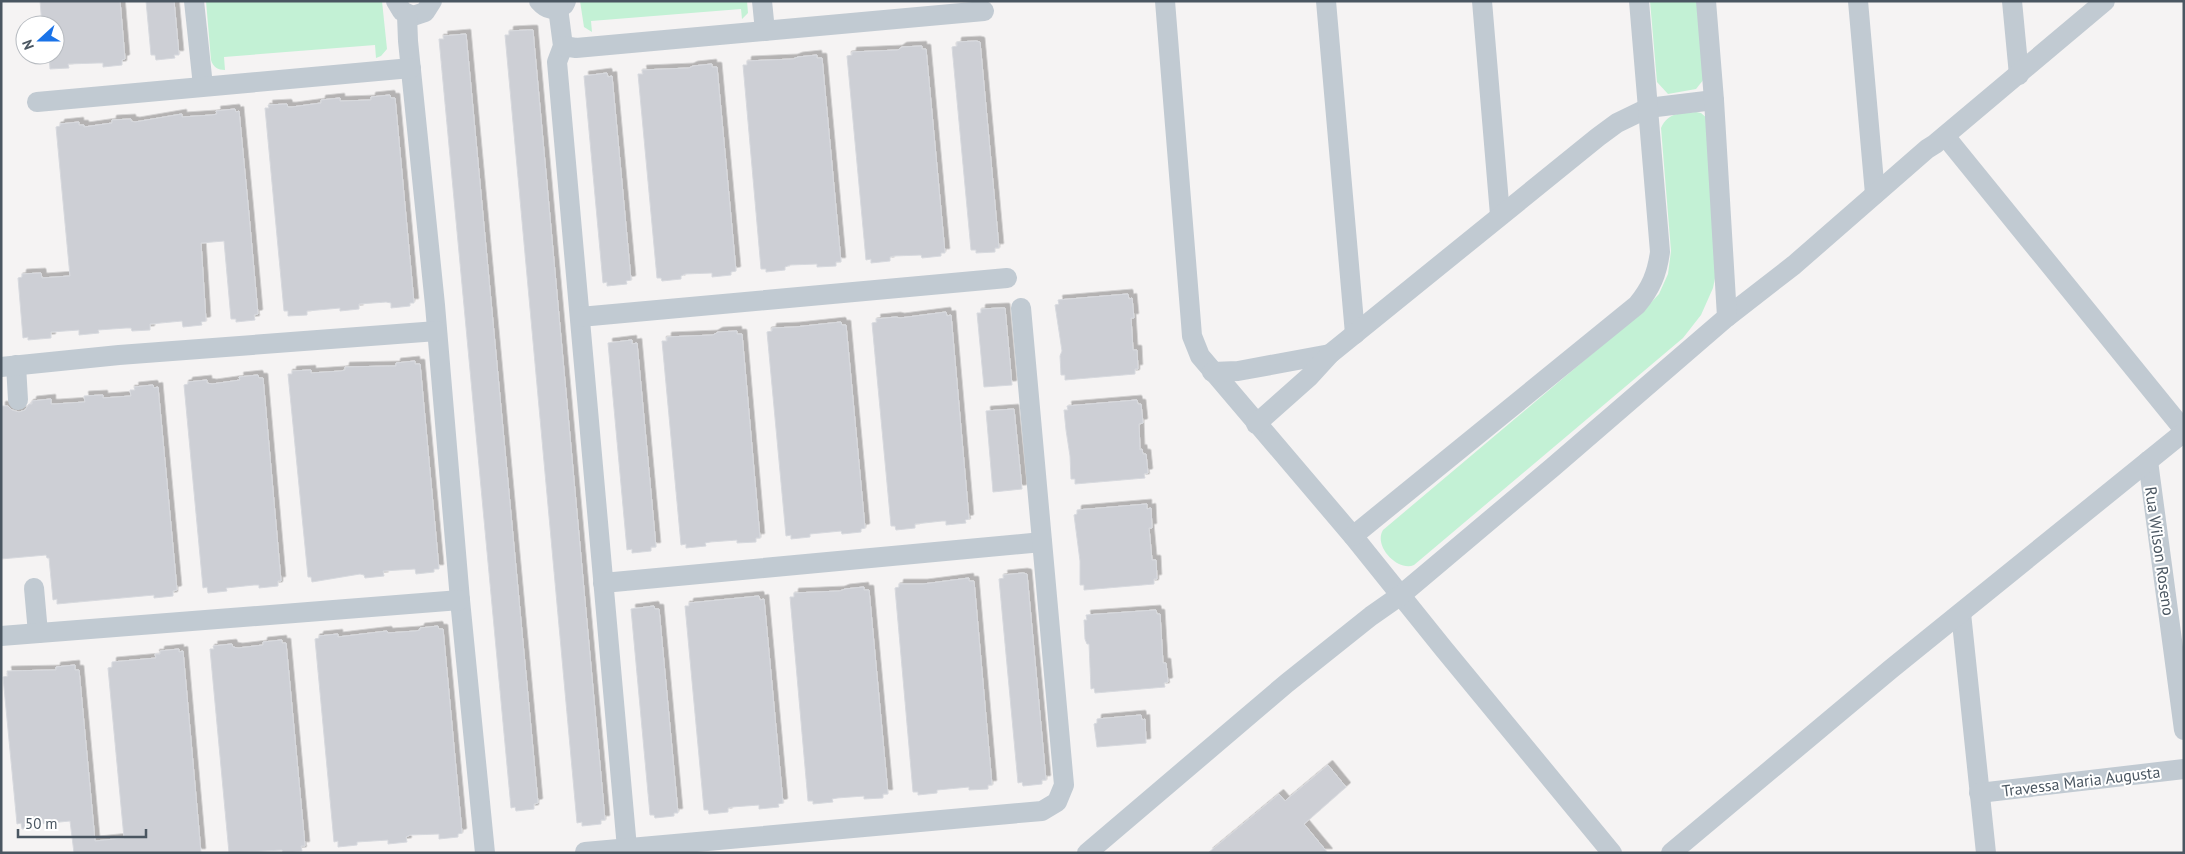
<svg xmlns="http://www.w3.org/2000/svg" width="2185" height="854" viewBox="0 0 2185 854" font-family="'PT Sans',sans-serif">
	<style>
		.green { fill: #c3f1d5 }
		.building { fill: #cdcfd5; stroke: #d7d9de; filter: url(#shadow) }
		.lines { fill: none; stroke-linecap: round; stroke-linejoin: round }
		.minor { stroke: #c1cad2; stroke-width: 20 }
		.labels { text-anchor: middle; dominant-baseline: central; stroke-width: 4; stroke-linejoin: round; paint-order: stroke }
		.street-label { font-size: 16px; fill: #4a5661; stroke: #fff }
	</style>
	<defs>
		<filter id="shadow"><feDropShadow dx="4.5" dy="-4.5" stdDeviation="0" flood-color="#0004"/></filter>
	</defs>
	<rect width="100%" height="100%" fill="#f5f3f3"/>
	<!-- green -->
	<g class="green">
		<path d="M206 1H382L387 49 381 56 376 58 375 45 224 57 225 70C218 70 213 67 211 60Z"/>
		<path d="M580 1H747L748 13 742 19 741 9 591 21 592 32 584 27Z"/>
		<path d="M1650 1H1697L1704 79 1696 89 1668 94 1657 82Z"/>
		<path d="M1696 112 1701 113 1708 119 1719 259 1713 288 1701 315 1683 338 1414 565C1398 572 1373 546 1383 530L1644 310 1659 294 1668 274 1671 251 1661 128C1668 112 1681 113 1696 112Z"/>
	</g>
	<!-- building -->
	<g class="building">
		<path d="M40 1H120L125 59 122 60V65L103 67V63H98L68 64 69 68 50 69 49 55H55V25H42Z"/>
		<path d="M146 1H174L179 55H174L175 58 156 60 155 55H151Z"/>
		<path d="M528 30H533L534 42 605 820H601V824L582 826V822L577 823 505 35H509V31Z"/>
		<path d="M466 34 538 803 534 804V809L516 811 515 807 511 808 439 39H444L443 36Z"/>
		<path d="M976 41 980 42 999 248H995V252L976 253V250H971L952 47 957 46V42Z"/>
		<path d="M922 46V49H926L945 253H941V256L922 258 921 255 894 256 890 257V261L871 263V259L866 260 847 56 852 55V52L898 50 902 47Z"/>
		<path d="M817 55V58H822L841 262H836V266L817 267V264L790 265 785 267V270L766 272V269H761L743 65H747V61L793 59 798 57Z"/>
		<path d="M712 64V67H717L736 271 731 272V275L712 277V273L685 274 681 276V279L662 281 661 278H657L638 74H643L642 70 689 68 693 66Z"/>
		<path d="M607 73 608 77 612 76 631 280 626 281 627 284 607 286V282L603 283 584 76Z"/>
		<path d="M390 95 391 98H395L414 303H410V306L391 308V303L386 302 359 304V309L340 311V308L307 311V315L288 316V311H284L265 108H269L268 105 287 104 288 107H292L321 103V100L340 98V101H344L371 100V97Z"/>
		<path d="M235 109 236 112 239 111 249 215 258 314 254 315 255 320 236 322V319H231L224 241 201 243 206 321 201 322 202 325 183 327 182 321 150 324V330L132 331 131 328H126L98 330 99 333 79 335V330L51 332V338L28 340V337L23 338 18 278 22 277V274L41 273 42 278 70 276 56 127 60 126V124L79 122V125H84V127L112 123V120L131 119V121L135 122 182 114V117L212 115 217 114 216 111Z"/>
		<path d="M1128 294 1129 299 1132 298 1134 318H1131L1133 350H1137L1138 369H1135V374L1065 380V375H1061L1060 356 1062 351 1055 305 1059 304 1058 300Z"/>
		<path d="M1001 308H1005L1012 385 984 387 977 313H981V309Z"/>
		<path d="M946 312 947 316 951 315 969 519 965 520 966 523 946 525V521H942L915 524V528L896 530 895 526H891L872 323 877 322 876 319 896 317 900 318Z"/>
		<path d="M841 322 842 325H846L865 528 861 529V532L842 534 841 531 810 534V537L791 539V535L786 536 767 332 772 331V328L795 327Z"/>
		<path d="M737 331V334H742L760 538H756V542L737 543V540L710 542 705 543 706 546 686 548V544L681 545 662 341H667V337L713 335 718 332Z"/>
		<path d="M632 340V344L637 343 656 547H651V551L632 553V549L627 550 608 343Z"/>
		<path d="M415 361V364H420L439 569H434V572L416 574 415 569 383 571 384 576 365 578 364 575 360 574 312 582 311 577H308L288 374H292V371L311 370V373L341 371 345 370V367L392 366H396V363Z"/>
		<path d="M258 375 259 378H263L281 581H278V586L259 588V585H254L226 588 227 591 208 593 207 587 203 588 184 385 188 384V382L207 380V383L212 384 240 380 239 377Z"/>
		<path d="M153 385 154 388 158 387 177 590 173 591V596L154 598V595L57 604V599L53 600 49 558H47L46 555 1 559V406H8L12 410 19 412 25 410 29 404H32V401L51 399V404H55L85 402 84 396 103 395V398L131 396 130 390H135L134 387Z"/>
		<path d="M1137 400 1138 404H1141L1143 423 1139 424 1140 450 1142 449 1143 454H1146L1148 473 1144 474 1145 478 1075 484V479H1071L1070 456 1066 430 1064 410H1068L1067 406Z"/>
		<path d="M1014 409 1022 489 993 492 986 411Z"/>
		<path d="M1147 504V509L1151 508 1152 528H1149L1152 560H1156L1157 579H1154V584L1084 590V585H1080V561L1074 515 1077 514V510Z"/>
		<path d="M1023 573 1027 574 1046 780H1042V784L1023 786 1022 782 1018 783 999 579 1004 578 1003 575Z"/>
		<path d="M969 578V581H974L992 785H988V789L969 790V787L937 790V793L918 795V792H913L895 588 899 587V584H923Z"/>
		<path d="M864 587V590H869L888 794H883V798L864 799V796L837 798 832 799 833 802 813 804V801H808L790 597H794V593L840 591 845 589Z"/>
		<path d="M759 596 760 600 764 599 783 803 778 804 779 807 759 809V805L732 807 728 808V812L709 814 708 810H704L685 606H689V603Z"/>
		<path d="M654 606 655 609H659L678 813H674V816L655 818 654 815H650L631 609Z"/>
		<path d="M1156 610 1157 614H1160L1163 663H1166L1168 682 1164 683 1165 687 1095 693 1094 688 1091 689 1089 644H1087L1085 639 1084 620H1087L1086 615Z"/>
		<path d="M438 626 439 629H443L462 833 458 834V837L439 839V834L410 835 406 837 407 842 388 844V840L357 842V845L338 847V841L334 842 315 639 319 638V636L338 634V637L387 631 388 633 416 631 420 630V628Z"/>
		<path d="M282 640V643H286L305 846H301L302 851 288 853H283L282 850 229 853 210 649H214L213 646 232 644 233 647 238 648 263 645V642Z"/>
		<path d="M179 649V652L183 651 201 853H74L70 821 40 824V827L22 829 21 823 17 824 3 677 8 676 7 671 56 670V667L75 665V670H79L95 841 124 838 108 668 112 667V662L156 658 155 654H160V651Z"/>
		<path d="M1141 715 1142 720 1145 719 1146 743 1097 747 1094 724 1097 723V719Z"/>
		<path d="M1328 765 1346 787 1304 824 1328 853H1208L1279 794 1285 801Z"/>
	</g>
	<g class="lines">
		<!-- minor -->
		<g class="minor">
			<path d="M194 1 203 86"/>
			<path d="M396 1 402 11 413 16 425 12 432 1"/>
			<path d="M539 1C547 10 553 11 564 5L566 1"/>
			<path d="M762 1 765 31"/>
			<path d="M1165 1 1191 323 1192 336 1200 356 1353 536 1443 648 1612 853"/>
			<path d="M1326 1 1355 334"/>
			<path d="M1482 1 1500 215"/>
			<path d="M1858 1 1875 194"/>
			<path d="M2012 1 2019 75"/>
			<path d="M558 8 563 46 557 62 627 848"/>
			<path d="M407 15 408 41 435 305 460 600 485 853"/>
			<path d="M563 46 576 48 984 11"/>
			<path d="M37 102 411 68"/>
			<path d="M1945 136 2184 430"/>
			<path d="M580 317 1007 278"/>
			<path d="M1727 317 1794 265 1927 149 1935 144 2105 1"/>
			<path d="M16 365 18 400"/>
			<path d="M1 367 119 355 437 331"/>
			<path d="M1212 372 1238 371 1330 354"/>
			<path d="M1256 424 1309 377 1330 354 1598 137 1617 123 1648 108 1714 100"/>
			<path d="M2148 461 2184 730"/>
			<path d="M1353 536 1637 305C1651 288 1657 274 1660 252L1639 1"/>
			<path d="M603 583 1042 542"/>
			<path d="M34 588 38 633"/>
			<path d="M1961 613 1986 853"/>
			<path d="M1 636 460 600"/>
			<path d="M1979 793 2184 769"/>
			<path d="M585 852 1042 811 1057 802 1064 785 1021 308"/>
			<path d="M1087 853 1287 683 1371 616 1401 595 1553 467 1727 317 1714 100 1706 1"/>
			<path d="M1671 853 1891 669 2184 432"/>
		</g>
	</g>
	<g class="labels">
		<!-- street labels -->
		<g class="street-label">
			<text transform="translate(2160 551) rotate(82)">Rua Wilson Roseno</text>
			<text transform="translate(2081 781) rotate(-7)">Travessa Maria Augusta</text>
		</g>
	</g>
	<!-- border -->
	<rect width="2185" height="854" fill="none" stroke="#4a5661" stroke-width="5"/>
	<!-- north arrow -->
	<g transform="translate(40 40) rotate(249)"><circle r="24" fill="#ffffff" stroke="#b7bbc0"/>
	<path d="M0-4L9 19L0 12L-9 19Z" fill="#1a73e8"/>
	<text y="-8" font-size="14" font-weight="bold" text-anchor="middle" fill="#4a5661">N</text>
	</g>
	<!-- scale -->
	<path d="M18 829v8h128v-8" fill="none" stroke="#4a5661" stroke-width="2.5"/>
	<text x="25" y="829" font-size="15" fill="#4a5661" stroke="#ffffff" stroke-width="4" paint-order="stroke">50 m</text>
</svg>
